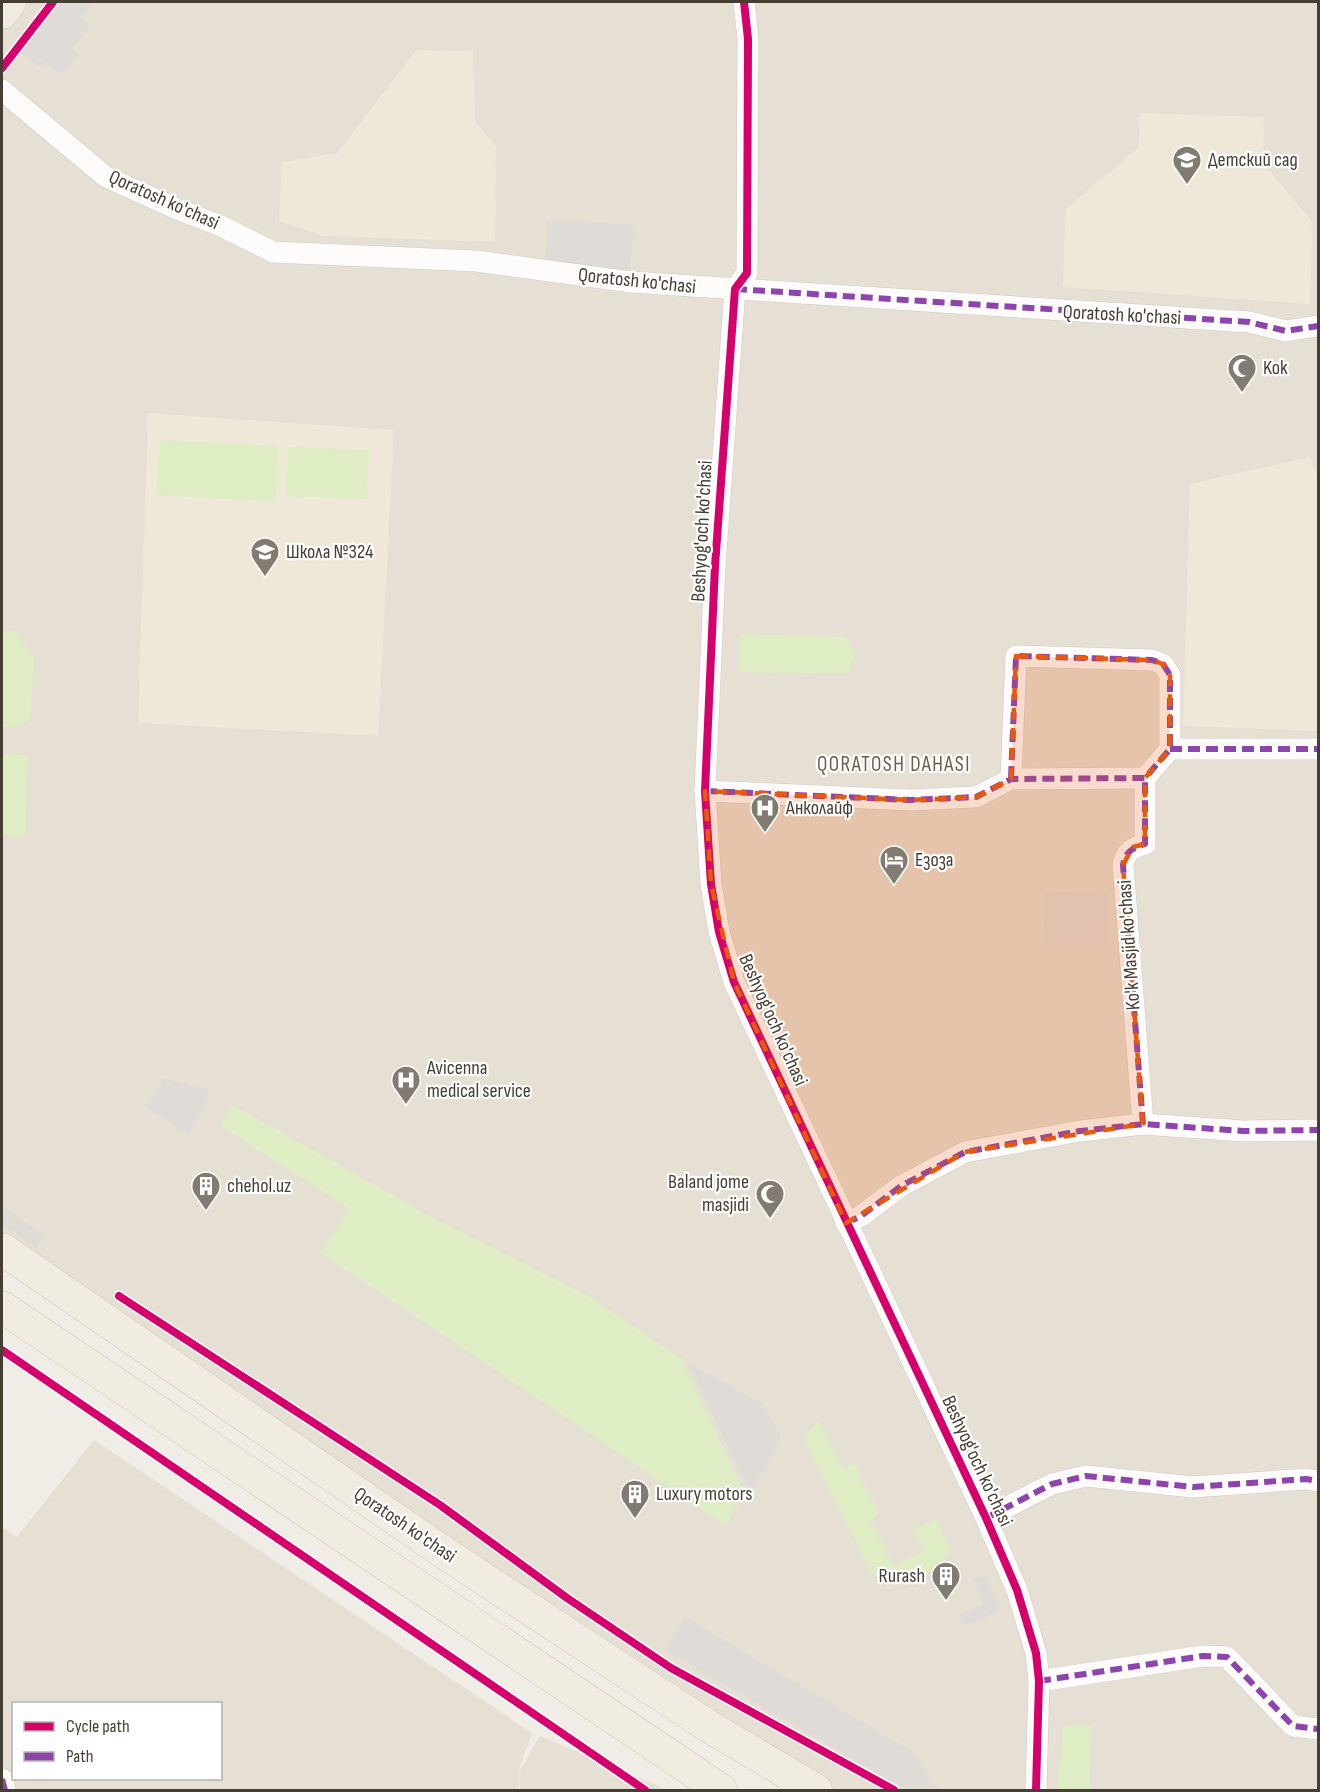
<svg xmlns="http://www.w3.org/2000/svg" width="1320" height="1792" viewBox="0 0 1320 1792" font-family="'Sofia Sans Condensed',sans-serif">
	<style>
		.residential { fill: #e5dfd4; fill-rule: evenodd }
		.education { fill: #efe8d8 }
		.green { fill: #deedc4 }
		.parking { fill: #dfdcd8 }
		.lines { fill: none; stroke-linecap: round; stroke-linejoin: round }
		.street-casing { stroke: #cecbc5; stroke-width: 22 }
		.primary-casing { stroke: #d4c9b2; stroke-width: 33 }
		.street { stroke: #fdfcfb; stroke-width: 21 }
		.primary { stroke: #f1ece2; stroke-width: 32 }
		.quiet { stroke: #8e44ad; stroke-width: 6; stroke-dasharray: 12 6; stroke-linecap: butt }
		.cycleway-casing { stroke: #fff; stroke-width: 11 }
		.cycleway { stroke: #d6006c; stroke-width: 8 }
		.marked { fill: #e8590c; fill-opacity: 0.2; stroke: #e8590c; stroke-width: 4.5; stroke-dasharray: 12 8; stroke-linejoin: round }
		.labels { text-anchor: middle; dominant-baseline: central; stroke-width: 4.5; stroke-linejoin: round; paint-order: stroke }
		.poi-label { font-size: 20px; fill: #463e33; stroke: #fff; text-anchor: start }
		.street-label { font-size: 20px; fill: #463e33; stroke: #fff }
		.neighbourhood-label { font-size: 21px; letter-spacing: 1.5px; fill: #6a5c49; stroke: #fff }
	</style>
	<rect width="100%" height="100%" fill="#f0ede7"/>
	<!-- residential -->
	<g class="residential">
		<path d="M10 2H1318V1790H816L2 1249V13Z"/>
		<path d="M94 1440 532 1733 518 1772 519 1790H2V1527L17 1537ZM14 1704H220V1778H14Z"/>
		<path d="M540 1736 668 1790H520L519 1772Z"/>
	</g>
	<!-- education -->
	<g class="education">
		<path d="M416 50 473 51 475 121 496 146 495 242 323 236 279 221 282 162 337 153Z"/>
		<path d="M1140 113 1264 117 1263 163 1312 222 1310 304 1063 287 1066 209 1139 147Z"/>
		<path d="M148 413 394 430 378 736 138 723Z"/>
		<path d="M1310 457 1318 480V731L1183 726 1190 484Z"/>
	</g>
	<!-- green -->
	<g class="green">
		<path d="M159 440 279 446 276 502 156 495Z"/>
		<path d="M287 447 369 450 367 499 285 496Z"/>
		<path d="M16 631 33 659 31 717 22 726 2 727V632Z"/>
		<path d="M740 634 846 637 855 655 848 674 740 672Z"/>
		<path d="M2 754 28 755 25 836 2 835Z"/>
		<path d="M233 1105 428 1215 594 1299 682 1359 745 1494 725 1525 321 1253 349 1209 220 1125Z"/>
		<path d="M819 1420 843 1468 854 1463 879 1514 870 1520 893 1565 924 1551 914 1530 937 1519 950 1551C936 1578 897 1591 871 1573L804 1438Z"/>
		<path d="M1092 1725 1089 1790H1057L1064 1726Z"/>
	</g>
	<!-- parking -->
	<g class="parking">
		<path d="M61 2H93L81 17 91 25 72 49 78 54 62 74 46 62 41 68 21 53Z"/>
		<path d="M547 220 633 224 630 272 545 264Z"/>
		<path d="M1108 891 1110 944 1045 946 1043 893Z"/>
		<path d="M163 1078 205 1089 210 1096 188 1135 147 1107Z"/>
		<path d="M2 1206 45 1236 36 1248 2 1224Z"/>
		<path d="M687 1362 762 1403 781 1435 777 1449 750 1492Z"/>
		<path d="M985 1575 1002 1610 965 1626 960 1615 984 1604 973 1580Z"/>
		<path d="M685 1617 916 1754 931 1783 944 1790H907L665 1651Z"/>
	</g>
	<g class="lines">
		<!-- street casing -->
		<g class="street-casing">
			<g id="street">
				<path d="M744 2 748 39 747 273 735 289 715 566 705 791 711 884 719 932 734 982 986 1518 1017 1590 1036 1653 1039 1681 1036 1790"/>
				<path d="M2 90 106 177 177 209 221 226 273 252 476 261 631 282 1249 322 1286 331 1318 326"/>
				<path d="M1170 749H1318"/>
				<path d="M705 791 911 800 976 797 1011 779 1145 778 1170 749V675L1163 664 1152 660 1016 656 1011 779"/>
				<path d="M1143 1124 1123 865C1126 851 1132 848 1145 844V778"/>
				<path d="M846 1223 861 1216 901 1186 965 1152 1080 1131 1143 1124 1243 1131 1318 1130"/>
				<path d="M986 1518 1052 1484 1086 1476 1193 1487 1306 1479 1318 1481"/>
				<path d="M1039 1681 1203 1656 1227 1657 1293 1726 1318 1729"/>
				<path d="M2 1779 5 1790"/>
			</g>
		</g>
		<!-- primary casing -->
		<g class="primary-casing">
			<g id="primary">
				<path d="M2 13 10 2"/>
				<path d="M2 1249 449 1556 708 1726 816 1790"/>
				<path d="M2 1307 721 1790"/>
			</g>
		</g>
		<!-- street -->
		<use href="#street" class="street"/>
		<!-- primary -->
		<use href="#primary" class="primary"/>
		<!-- quiet -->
		<g class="quiet">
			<path d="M735 289 1249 322 1286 331 1318 326"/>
			<path d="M1170 749H1318"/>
			<path d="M705 791 911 800 976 797 1011 779 1145 778 1170 749V675L1163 664 1152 660 1016 656 1011 779"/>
			<path d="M1143 1124 1123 865C1126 851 1132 848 1145 844V778"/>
			<path d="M846 1223 861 1216 901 1186 965 1152 1080 1131 1143 1124 1243 1131 1318 1130"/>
			<path d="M986 1518 1052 1484 1086 1476 1193 1487 1306 1479 1318 1481"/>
			<path d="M1039 1681 1203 1656 1227 1657 1293 1726 1318 1729"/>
			<path d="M2 1779 5 1790"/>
		</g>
		<!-- cycleway casing -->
		<g class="cycleway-casing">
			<g id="cycleway">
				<path d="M744 2 748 39 747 273 735 289 715 566 705 791 711 884 719 932 734 982 986 1518 1017 1590 1036 1653 1039 1681 1036 1790"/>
				<path d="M2 68 53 2"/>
				<path d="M119 1296 440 1505 567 1598 671 1668 894 1790"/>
				<path d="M2 1350 645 1790"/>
			</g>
		</g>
		<!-- cycleway -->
		<use href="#cycleway" class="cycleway"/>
	</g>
	<!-- marked area -->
	<path class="marked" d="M1016 656 1152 660 1163 664 1170 675V749L1145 778V844L1133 847 1123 865 1143 1124 965 1152 846 1223 734 982 711 884 705 791 911 800 976 797 1011 779Z"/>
	<!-- icons -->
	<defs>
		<g id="school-pin" transform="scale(1.5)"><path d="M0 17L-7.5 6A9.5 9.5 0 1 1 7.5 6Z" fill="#827b72" stroke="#fff"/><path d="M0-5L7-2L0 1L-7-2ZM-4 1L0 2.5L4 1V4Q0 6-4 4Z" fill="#fff"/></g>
		<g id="mosque-pin" transform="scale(1.5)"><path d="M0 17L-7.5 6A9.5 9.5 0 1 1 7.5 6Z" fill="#827b72" stroke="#fff"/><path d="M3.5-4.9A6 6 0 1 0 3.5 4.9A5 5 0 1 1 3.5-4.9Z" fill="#fff"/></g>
		<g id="hospital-pin" transform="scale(1.5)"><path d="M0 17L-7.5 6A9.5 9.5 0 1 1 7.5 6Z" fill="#827b72" stroke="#fff"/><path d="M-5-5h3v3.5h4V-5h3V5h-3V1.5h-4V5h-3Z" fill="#fff"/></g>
		<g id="hotel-pin" transform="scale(1.5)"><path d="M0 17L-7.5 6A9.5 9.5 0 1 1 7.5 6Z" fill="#827b72" stroke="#fff"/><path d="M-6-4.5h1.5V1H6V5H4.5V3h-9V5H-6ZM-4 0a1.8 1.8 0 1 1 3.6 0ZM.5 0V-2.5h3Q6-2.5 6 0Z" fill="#fff"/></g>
		<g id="building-pin" transform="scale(1.5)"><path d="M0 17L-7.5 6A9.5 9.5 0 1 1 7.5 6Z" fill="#827b72" stroke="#fff"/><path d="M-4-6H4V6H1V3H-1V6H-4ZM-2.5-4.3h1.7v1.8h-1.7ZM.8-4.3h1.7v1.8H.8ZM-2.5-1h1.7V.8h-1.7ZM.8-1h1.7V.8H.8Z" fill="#fff"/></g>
	</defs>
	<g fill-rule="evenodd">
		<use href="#school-pin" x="1187" y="160"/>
		<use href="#mosque-pin" x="1242" y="368"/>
		<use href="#school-pin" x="265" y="552"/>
		<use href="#hospital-pin" x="765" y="808"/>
		<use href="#hotel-pin" x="894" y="860"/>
		<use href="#hospital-pin" x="406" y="1080"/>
		<use href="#building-pin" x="206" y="1186"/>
		<use href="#mosque-pin" x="770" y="1194"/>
		<use href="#building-pin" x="635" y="1494"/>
		<use href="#building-pin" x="946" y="1576"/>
	</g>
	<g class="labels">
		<!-- poi labels -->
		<g class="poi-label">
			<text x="1208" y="160">Детский сад</text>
			<text x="1263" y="368">Kok</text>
			<text x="286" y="552">Школа №324</text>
			<text x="786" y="808">Анколайф</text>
			<text x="915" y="860">Езоза</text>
			<text x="427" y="1068">Avicenna<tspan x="427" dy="23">medical service</tspan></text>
			<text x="749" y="1182" text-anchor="end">Baland jome<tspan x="749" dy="23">masjidi</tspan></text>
			<text x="227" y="1186">chehol.uz</text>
			<text x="656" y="1494">Luxury motors</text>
			<text x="925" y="1576" text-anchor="end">Rurash</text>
		</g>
		<!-- street labels -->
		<g class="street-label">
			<text transform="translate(164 200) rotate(24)">Qoratosh ko'chasi</text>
			<text transform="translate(637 281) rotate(6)">Qoratosh ko'chasi</text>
			<text transform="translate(1122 315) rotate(3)">Qoratosh ko'chasi</text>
			<text transform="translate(702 531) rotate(-87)">Beshyog'och ko'chasi</text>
			<text transform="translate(1129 945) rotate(-94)">Ko'k Masjid ko'chasi</text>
			<text transform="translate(773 1020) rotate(66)">Beshyog'och ko'chasi</text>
			<text transform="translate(977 1461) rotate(65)">Beshyog'och ko'chasi</text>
			<text transform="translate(405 1525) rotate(34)">Qoratosh ko'chasi</text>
		</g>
		<!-- neighbourhood labels -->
		<g class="neighbourhood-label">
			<text x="894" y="764">QORATOSH DAHASI</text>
		</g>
	</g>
	<!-- border -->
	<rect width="1320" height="1792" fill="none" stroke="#463e33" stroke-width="6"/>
	<!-- legend -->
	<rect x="12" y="1702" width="210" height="78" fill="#ffffff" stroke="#b5b2ad" stroke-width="1.5"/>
	<rect x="24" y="1722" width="30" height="9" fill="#d6006c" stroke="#b5b2ad" stroke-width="1.5"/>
	<text x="66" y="1732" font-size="18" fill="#463e33">Cycle path</text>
	<rect x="24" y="1752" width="30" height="9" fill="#8e44ad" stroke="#b5b2ad" stroke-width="1.5"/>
	<text x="66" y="1762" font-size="18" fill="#463e33">Path</text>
</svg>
